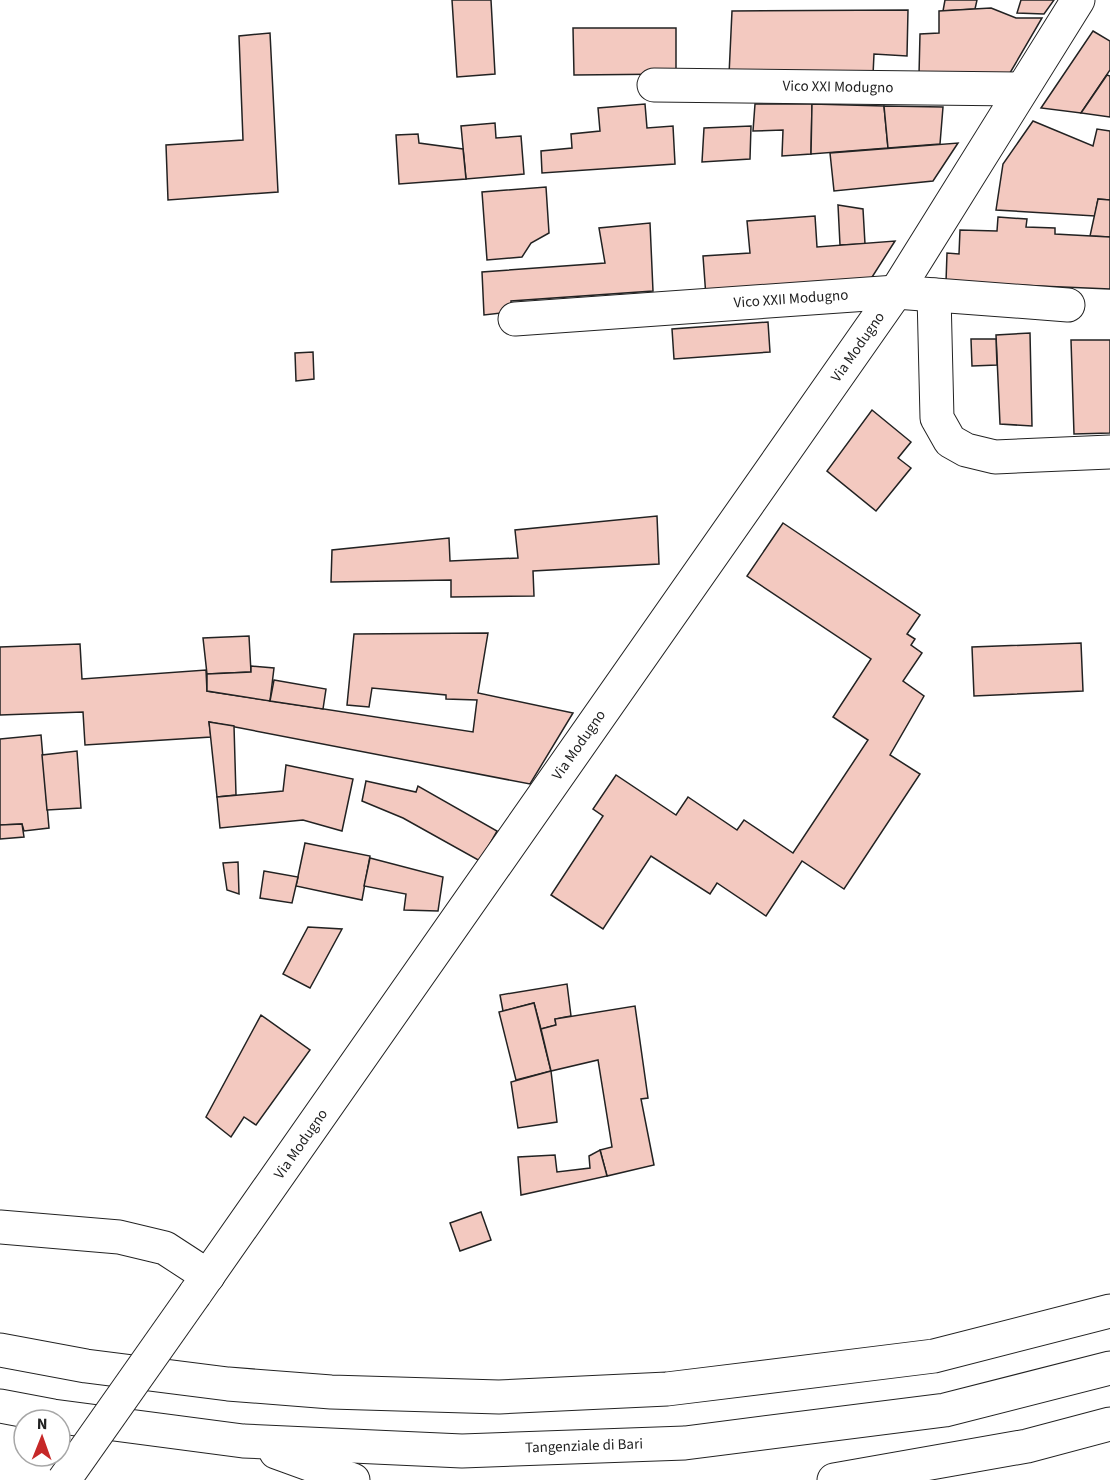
<svg xmlns="http://www.w3.org/2000/svg" width="1110" height="1480" viewBox="0 0 1110 1480" font-family="'Source Sans 3',sans-serif">
	<style>
		.building { fill: #f3c9c0; stroke: #222; stroke-width: 1.5 }
		.lines { fill: none; stroke-linecap: round; stroke-linejoin: round }
		.street-casing { stroke: #222; stroke-width: 35 }
		.highway-casing { stroke: #222; stroke-width: 35 }
		.street { stroke: #fff; stroke-width: 33 }
		.highway { stroke: #fff; stroke-width: 33 }
		.street-bridge-casing { stroke: #222; stroke-width: 35; stroke-linecap: butt }
		.street-bridge { stroke: #fff; stroke-width: 33 }
		.labels { text-anchor: middle; dominant-baseline: central; stroke-width: 4.5; stroke-linejoin: round; paint-order: stroke }
		.street-label { font-size: 15px; fill: #222; stroke: #fff }
	</style>
	<rect width="100%" height="100%" fill="#fff"/>
	<!-- building -->
	<g class="building">
		<path d="M452 0H491L495 74 457 77Z"/>
		<path d="M945 0H977L975 9 943 11Z"/>
		<path d="M1021 0H1054L1044 14 1017 13Z"/>
		<path d="M991 8 1016 18H1042L1007 78 919 75 920 34 939 33V11Z"/>
		<path d="M908 10 907 56 874 54 873 75H729L732 11Z"/>
		<path d="M573 28H676V74L574 75Z"/>
		<path d="M1093 31 1110 41V70L1081 113 1041 108Z"/>
		<path d="M270 33 278 192 168 200 166 145 243 140 239 36Z"/>
		<path d="M1107 75 1110 76V117L1081 113Z"/>
		<path d="M645 104 647 128 673 126 675 164 542 173 541 151 572 148 571 134 600 131 598 108Z"/>
		<path d="M755 104H812L811 154 782 156 783 130 753 131Z"/>
		<path d="M812 104 884 106 888 148 811 154Z"/>
		<path d="M884 106 943 107 940 144 888 148Z"/>
		<path d="M1033 121 1093 146 1097 129 1110 131V200L1098 199 1095 216 996 210 1003 164Z"/>
		<path d="M495 123 496 138 521 136 524 174 466 179 461 126Z"/>
		<path d="M751 126 750 159 702 162 704 128Z"/>
		<path d="M418 134 419 143 463 149 466 179 399 184 396 135Z"/>
		<path d="M958 143 933 181 834 191 830 153Z"/>
		<path d="M546 187 549 233 531 243 522 257 487 260 482 192Z"/>
		<path d="M1098 199 1110 200V237L1090 236Z"/>
		<path d="M838 205 863 209 865 244 840 245Z"/>
		<path d="M815 216 817 247 895 241 867 285 706 297 703 256 750 253 747 221Z"/>
		<path d="M998 217 1027 219 1026 227 1055 228V234L1110 237V289L946 282 947 253 959 254 960 230 997 231Z"/>
		<path d="M650 223 653 291 511 301V312L484 315 482 272 605 263 599 228Z"/>
		<path d="M768 322 770 352 674 359 672 329Z"/>
		<path d="M1030 333 1032 426 1000 424 996 335Z"/>
		<path d="M971 339H996L997 365 972 366Z"/>
		<path d="M1071 340H1110V433L1074 434Z"/>
		<path d="M313 352 314 379 296 381 295 353Z"/>
		<path d="M872 410 911 442 898 458 911 468 876 511 827 471Z"/>
		<path d="M657 516 659 564 533 571 534 596 451 597V580L331 582 332 550 449 538 450 561 518 558 515 530Z"/>
		<path d="M783 523 920 615 907 634 915 639 911 645 922 653 903 681 924 696 890 755 920 774 844 889 802 861 766 916 717 883 710 894 651 856 603 929 551 895 603 816 593 809 616 775 676 815 688 797 737 830 744 820 793 853 868 740 833 717 871 659 747 576Z"/>
		<path d="M488 633 478 693 573 713 530 784 209 722 211 737 85 745 83 712 0 715V647L80 644 82 679 206 670 207 691 473 732 477 700 446 699V695L372 688 369 707 347 705 354 634Z"/>
		<path d="M249 636 251 672 207 674 203 638Z"/>
		<path d="M1081 643 1083 691 974 696 972 647Z"/>
		<path d="M251 666 274 668 270 701 207 691V674L251 672Z"/>
		<path d="M274 680 326 689 323 709 270 701Z"/>
		<path d="M209 722 234 726 236 795 217 797Z"/>
		<path d="M41 735 49 828 24 831 22 824 0 825V739Z"/>
		<path d="M77 751 81 808 47 810 42 755Z"/>
		<path d="M286 765 353 779 342 831 303 820 220 828 217 797 283 791Z"/>
		<path d="M366 781 416 792 418 786 497 831 480 861 403 818 362 801Z"/>
		<path d="M22 824 24 837 0 839V825Z"/>
		<path d="M305 843 370 856 362 900 296 886Z"/>
		<path d="M370 858 443 877 438 911 404 910 406 894 364 886Z"/>
		<path d="M238 862 239 894 227 890 223 863Z"/>
		<path d="M264 871 298 877 292 903 260 898Z"/>
		<path d="M308 927 342 929 310 988 283 974Z"/>
		<path d="M567 984 571 1016 555 1019 556 1025 541 1029 534 1003 503 1011 500 995Z"/>
		<path d="M534 1003 551 1071 516 1080 499 1012Z"/>
		<path d="M635 1006 648 1098 641 1099 654 1165 607 1176 600 1150 612 1147 598 1060 551 1071 541 1029 556 1025 555 1019Z"/>
		<path d="M261 1015 310 1050 256 1125 244 1117 231 1137 206 1117Z"/>
		<path d="M551 1071 557 1122 518 1128 511 1082Z"/>
		<path d="M600 1150 607 1176 521 1195 518 1157 555 1155 557 1172 590 1168 589 1156Z"/>
		<path d="M481 1212 491 1240 460 1251 450 1223Z"/>
	</g>
	<g class="lines">
		<!-- street casing -->
		<g class="street-casing">
			<g id="street">
				<path d="M654 85 1022 89"/>
				<path d="M934 295 937 418 950 441 966 450 995 457 1110 452"/>
				<path d="M515 319 896 292 1068 305"/>
				<path d="M0 1227 119 1237 165 1248 208 1276"/>
				<path d="M195 1294 896 292 1078 0"/>
			</g>
		</g>
		<!-- highway casing -->
		<g class="highway-casing">
			<g id="highway">
				<path d="M0 1350 86 1366 228 1384 331 1392 499 1397 667 1389 934 1356 1110 1311"/>
				<path d="M0 1406 53 1416 243 1441 462 1451 685 1443 945 1410 1110 1368"/>
				<path d="M276 1452 353 1480"/>
				<path d="M834 1480 1027 1446 1110 1424"/>
			</g>
		</g>
		<!-- street -->
		<use href="#street" class="street"/>
		<!-- highway -->
		<use href="#highway" class="highway"/>
		<!-- street-bridge casing -->
		<g class="street-bridge-casing">
			<path id="street-bridge" d="M64 1480 195 1294"/>
		</g>
		<!-- street-bridge -->
		<use href="#street-bridge" class="street-bridge"/>
	</g>
	<g class="labels">
		<!-- street labels -->
		<g class="street-label">
			<text transform="translate(838 87) rotate(1)">Vico XXI Modugno</text>
			<text transform="translate(791 299) rotate(-4)">Vico XXII Modugno</text>
			<text transform="translate(858 347) rotate(-55)">Via Modugno</text>
			<text transform="translate(579 745) rotate(-55)">Via Modugno</text>
			<text transform="translate(301 1144) rotate(-55)">Via Modugno</text>
			<text transform="translate(584 1446) rotate(-2)">Tangenziale di Bari</text>
		</g>
	</g>
	<!-- north arrow -->
	<g transform="translate(42 1438) rotate(1)"><circle r="28" fill="#ffffff" stroke="#a7a7a7" stroke-width="1.5"/>
	<path d="M0-4.5L10 22L0 15L-10 22Z" fill="#c62828"/>
	<text y="-9" font-size="16" font-weight="bold" text-anchor="middle" fill="#222222">N</text>
	</g>
</svg>
